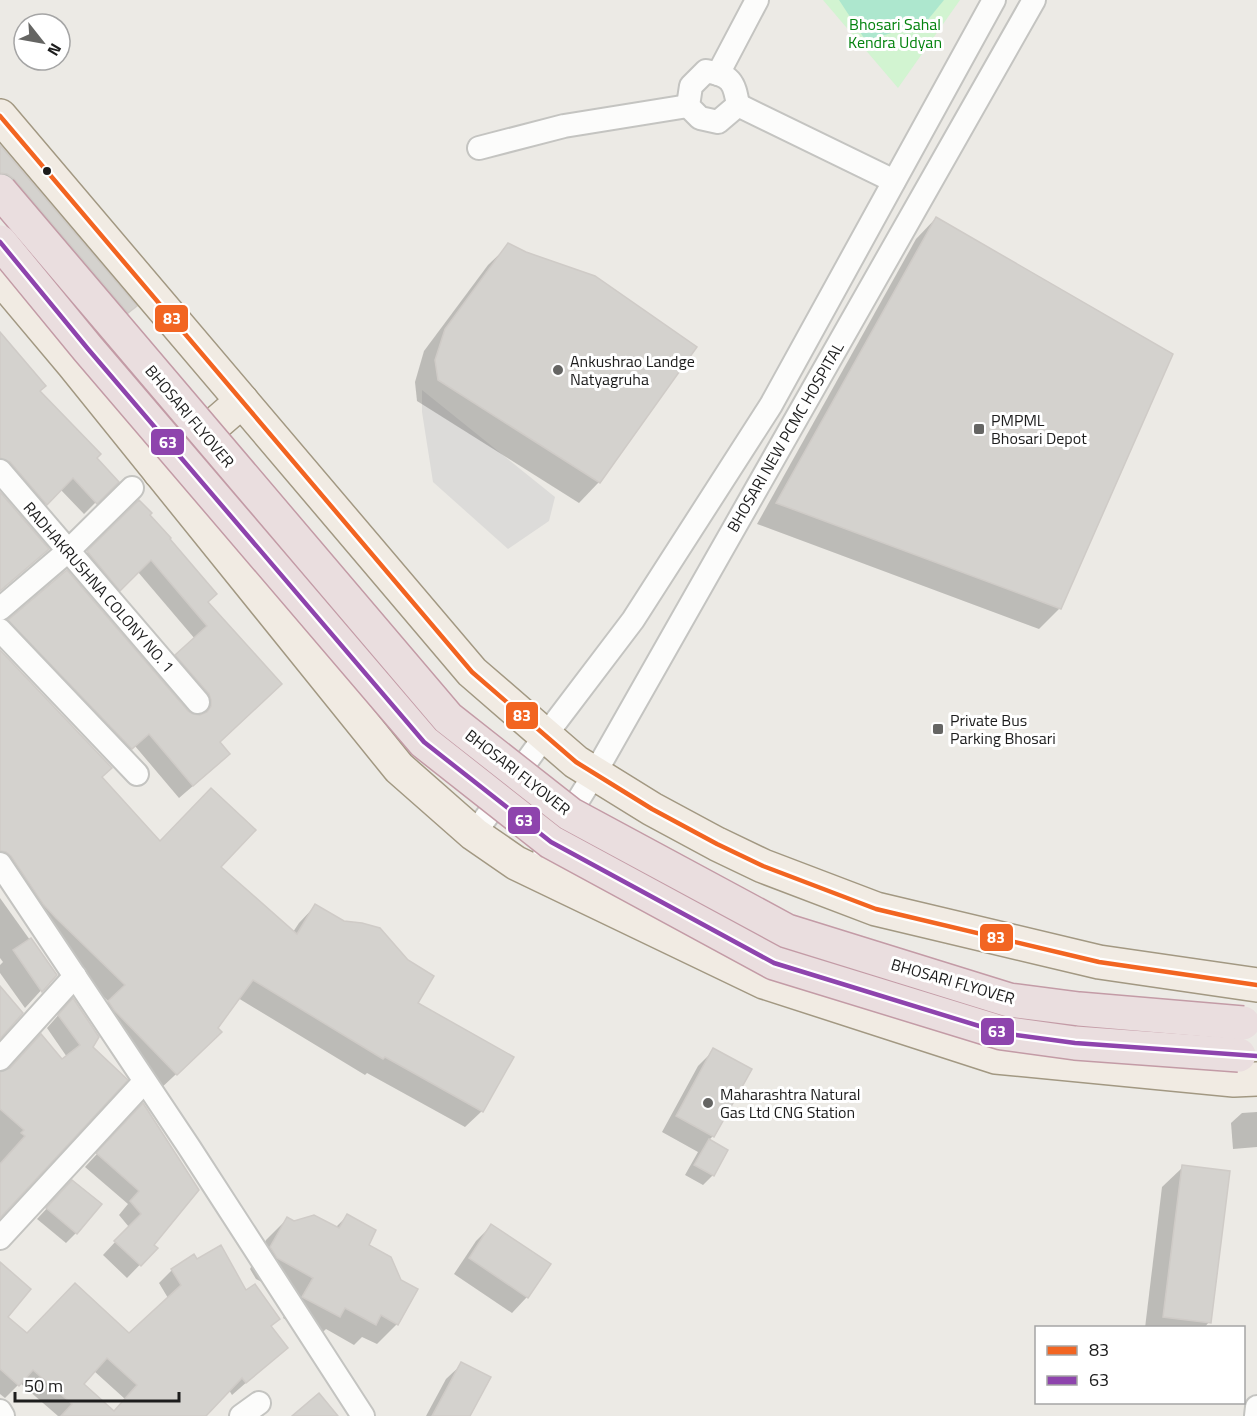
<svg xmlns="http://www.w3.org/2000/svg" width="1257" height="1416" viewBox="0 0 1257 1416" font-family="'Titillium Web',sans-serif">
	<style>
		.park { fill: #d2f4d1 }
		.pitch { fill: #ade7ce }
		.parking { fill: #dcdbd9 }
		.shadow { fill: #0003; fill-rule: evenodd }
		.building { fill: #d4d2ce; stroke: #cfcbc7; stroke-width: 1.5; fill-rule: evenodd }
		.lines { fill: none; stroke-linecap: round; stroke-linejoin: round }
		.street-casing { stroke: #c4c4c1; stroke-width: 26 }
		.primary-casing { stroke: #a29882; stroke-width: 36 }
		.street { stroke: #fcfcfb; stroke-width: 22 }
		.primary { stroke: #f1ebe3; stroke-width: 33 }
		.highway-bridge-casing { stroke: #c39ba6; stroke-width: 36; stroke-linecap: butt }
		.highway-bridge { stroke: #eadedf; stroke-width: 33 }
		.bus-1-casing { stroke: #fff; stroke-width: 9 }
		.bus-2-casing { stroke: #fff; stroke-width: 9 }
		.bus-1 { stroke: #f26522; stroke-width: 4.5 }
		.bus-2 { stroke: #8e44ad; stroke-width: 4.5 }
		.bus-dot { fill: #1d1d1d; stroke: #fff; stroke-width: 2 }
		.poi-dot { fill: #656563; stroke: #fff; stroke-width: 2 }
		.labels { text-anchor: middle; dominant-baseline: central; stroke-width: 6; stroke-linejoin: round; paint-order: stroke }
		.park-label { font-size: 16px; fill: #04830e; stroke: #fff }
		.poi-label { font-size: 16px; fill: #1d1d1d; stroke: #fff; text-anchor: start }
		.street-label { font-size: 16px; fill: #1d1d1d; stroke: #fff }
		.line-badge { stroke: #fff; stroke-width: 2 }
		.badge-label { font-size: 16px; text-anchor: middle; font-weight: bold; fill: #fff }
	</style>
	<rect width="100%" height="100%" fill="#eceae5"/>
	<!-- park -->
	<path class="park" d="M823 0H960L898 88Z"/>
	<!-- pitch -->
	<path class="pitch" d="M839 0H944L926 22 866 41Z"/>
	<!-- parking -->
	<path class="parking" d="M422 390 555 497 549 521 508 549 433 482 422 412Z"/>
	<!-- shadow -->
	<g class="shadow">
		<path d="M0 147 135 306 115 327 0 207Z"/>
		<path d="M936 218 1060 608 1039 629 757 524 916 239Z"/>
		<path d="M509 245 599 482 579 503 417 401 415 382 424 351 488 265Z"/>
		<path d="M0 333 39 391 117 481 84 514 60 489 34 515 0 476Z"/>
		<path d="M139 502 206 603 218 742 215 767 179 798 135 746 119 761 0 630 9 621 199 717 196 707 164 668 195 639 138 572 107 602 75 565Z"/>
		<path d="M0 652 101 777 160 843 219 867 293 932 299 923 315 906 416 1003 482 1111 465 1127 367 1073 365 1075 238 998 203 1049 159 1090 92 1019 109 1002 26 921 0 882Z"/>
		<path d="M0 898 55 975 25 1008 0 973V965L3 962 0 958Z"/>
		<path d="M61 1012 92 1048 0 1216V1073L62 1061 67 1057 47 1028Z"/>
		<path d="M714 1050 713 1136 708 1141 713 1175 703 1185 685 1175 698 1152 662 1132 698 1066Z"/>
		<path d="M1257 1112V1147L1233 1149 1231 1123 1242 1113Z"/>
		<path d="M130 1118 152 1245 156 1248 127 1278 103 1255 129 1227 119 1215 128 1204 85 1167Z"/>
		<path d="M1183 1167 1209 1322 1204 1328H1145L1162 1187Z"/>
		<path d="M62 1192 76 1233 66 1243 37 1219Z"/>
		<path d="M347 1216 397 1324 377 1344 362 1337 354 1345 326 1329 318 1337 283 1318 294 1299 256 1279 250 1269 266 1240 287 1219 294 1223 335 1228Z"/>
		<path d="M491 1226 527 1297 512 1313 454 1274 476 1241Z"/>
		<path d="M196 1261 246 1293 286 1348 232 1395 229 1390 204 1416H58L20 1383 5 1398 0 1394V1343L26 1335H129L168 1298 159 1283 172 1270ZM94 1371 125 1399 113 1412 82 1384Z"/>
		<path d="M462 1364 468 1416H426L446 1379Z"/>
	</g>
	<!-- building -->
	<g class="building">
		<path d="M0 145 137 306 128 313 14 179 7 174 0 173Z"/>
		<path d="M936 217 1173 354 1061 609 776 503Z"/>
		<path d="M508 243 526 252 595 276 697 347 600 483 438 380 435 360 445 329Z"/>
		<path d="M0 332 46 386 40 391 101 454 97 458 119 482 97 504 73 478 47 505 10 462 0 458Z"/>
		<path d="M0 492 49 549 0 591Z"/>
		<path d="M139 500 152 513 150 515 171 538 170 539 217 594 208 602 282 684 220 742 230 754 193 786 149 734 132 749 8 620 67 570 188 711 193 714 200 715 207 712 211 706V700L209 694 175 655 207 626 151 560 120 591 87 551Z"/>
		<path d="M0 650 112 768 102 777 160 841 211 788 256 830 221 867 297 934 315 904 344 921 362 923 380 928 408 960 434 976 418 1003 514 1057 483 1112 385 1057 383 1059 253 980 218 1028 222 1032 177 1075 114 1010 108 1001 125 985 56 918 43 904 11 856 6 852 0 851Z"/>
		<path d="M31 938 57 975 42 992 13 950Z"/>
		<path d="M0 986 23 1013 0 1039Z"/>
		<path d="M73 998 99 1037 93 1047 128 1080 0 1218V1164L25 1136 21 1133 24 1130 0 1109V1072L10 1068 41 1034 62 1059 80 1045 58 1015Z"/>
		<path d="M713 1048 752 1069 714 1137 676 1116Z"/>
		<path d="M143 1103 199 1190 154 1245 158 1248 141 1266 114 1241 141 1214 130 1201 139 1191 96 1153Z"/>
		<path d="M709 1139 728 1150 714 1176 694 1165Z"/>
		<path d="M1182 1165 1230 1171 1211 1323 1163 1317Z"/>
		<path d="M72 1180 102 1204 77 1234 46 1208Z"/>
		<path d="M347 1214 376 1230 369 1245 391 1257 401 1280 418 1289 398 1325 381 1315 376 1325 345 1308 340 1317 302 1297 313 1278 277 1258 270 1247 287 1217 294 1221 314 1215 339 1228Z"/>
		<path d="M491 1224 551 1264 528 1298 469 1258Z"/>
		<path d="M221 1245 246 1290 255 1284 280 1319 271 1326 288 1348 246 1383 242 1378 206 1416H61L72 1404 33 1370 19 1386 0 1369V1262L31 1289 8 1317 27 1333 75 1283 129 1333 181 1285 171 1269 194 1254 197 1259ZM107 1358 137 1385 114 1411 84 1384Z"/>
		<path d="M461 1362 491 1377 470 1416H432Z"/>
		<path d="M319 1393 338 1416H292Z"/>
	</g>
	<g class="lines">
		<!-- street casing -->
		<g class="street-casing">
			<g id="street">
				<path d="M706 71C731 76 734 81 738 105L718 122 700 118 688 106 691 86Z"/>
				<path d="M718 74 757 0"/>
				<path d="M738 105 894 181"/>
				<path d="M479 148 564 126 688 106"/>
				<path d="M0 471 198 702"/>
				<path d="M0 609 68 551 132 488"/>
				<path d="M0 630 137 774"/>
				<path d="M474 834 545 736 633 620 771 405 994 0"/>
				<path d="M544 855 595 773 1034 0"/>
				<path d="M0 864 189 1147 363 1416"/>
				<path d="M0 1059 75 976"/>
				<path d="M0 1238 144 1082"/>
				<path d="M0 1411 3 1416"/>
				<path d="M241 1416 259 1403"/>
				<path d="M1256 1416 1257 1407"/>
			</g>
		</g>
		<!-- primary casing -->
		<g class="primary-casing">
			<g id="primary">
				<path d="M0 116 472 672 576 762 652 809 717 844 763 866 876 909 1099 962 1257 985"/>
				<path d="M0 277 73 364 399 768 474 834 516 863 764 982 996 1057 1234 1080 1257 1079"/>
				<path d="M160 472 242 401"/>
			</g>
		</g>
		<!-- street -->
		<use href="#street" class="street"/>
		<!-- primary -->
		<use href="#primary" class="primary"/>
		<!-- highway-bridge casing -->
		<g class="highway-bridge-casing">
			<g id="highway-bridge">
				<path d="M0 191 448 718 570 814 787 931 1009 1000 1079 1009 1243 1023"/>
				<path d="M0 242 88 349 424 742 551 842 774 963 1002 1033 1075 1043 1239 1055"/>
			</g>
		</g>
		<!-- highway-bridge -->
		<use href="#highway-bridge" class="highway-bridge"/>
		<!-- bus-1 casing -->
		<g class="bus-1-casing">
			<path id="bus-1" d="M0 116 472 672 576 762 652 809 717 844 763 866 876 909 1099 962 1257 985"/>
		</g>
		<!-- bus-2 casing -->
		<g class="bus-2-casing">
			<path id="bus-2" d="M0 242 88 349 424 742 551 842 774 963 1002 1033 1075 1043 1257 1056"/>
		</g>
		<!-- bus-1 -->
		<use href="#bus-1" class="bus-1"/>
		<!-- bus-2 -->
		<use href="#bus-2" class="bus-2"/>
	</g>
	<!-- markers -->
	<circle class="bus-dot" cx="47" cy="171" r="5"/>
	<g class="poi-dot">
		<circle cx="558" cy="370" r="6"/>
		<rect x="973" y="423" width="12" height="12" rx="3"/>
		<rect x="932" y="723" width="12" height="12" rx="3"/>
		<circle cx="708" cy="1103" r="6"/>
	</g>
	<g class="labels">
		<!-- park labels -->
		<g class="park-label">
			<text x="895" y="24">Bhosari Sahal<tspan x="895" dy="18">Kendra Udyan</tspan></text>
		</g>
		<!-- poi labels -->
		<g class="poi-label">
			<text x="570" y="361">Ankushrao Landge<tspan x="570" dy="18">Natyagruha</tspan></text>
			<text x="991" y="420">PMPML<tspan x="991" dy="18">Bhosari Depot</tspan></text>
			<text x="950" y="720">Private Bus<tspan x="950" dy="18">Parking Bhosari</tspan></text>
			<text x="720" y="1094">Maharashtra Natural<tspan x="720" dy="18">Gas Ltd CNG Station</tspan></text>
		</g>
		<!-- street labels -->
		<g class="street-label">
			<text transform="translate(190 416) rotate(50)">BHOSARI FLYOVER</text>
			<text transform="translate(785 437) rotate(-60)">BHOSARI NEW PCMC HOSPITAL</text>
			<text transform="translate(99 587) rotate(49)">RADHAKRUSHNA COLONY NO. 1</text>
			<text transform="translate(518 772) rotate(38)">BHOSARI FLYOVER</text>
			<text transform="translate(953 981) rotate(16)">BHOSARI FLYOVER</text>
		</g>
	</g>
	<g class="line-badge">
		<rect x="154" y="304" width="35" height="29" rx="6" fill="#f26522"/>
		<rect x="150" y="428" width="35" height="28" rx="6" fill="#8e44ad"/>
		<rect x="505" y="701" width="34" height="29" rx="6" fill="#f26522"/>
		<rect x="507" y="806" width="34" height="29" rx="6" fill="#8e44ad"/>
		<rect x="979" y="923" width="35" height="29" rx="6" fill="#f26522"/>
		<rect x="980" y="1017" width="35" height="29" rx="6" fill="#8e44ad"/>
	</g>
	<g class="badge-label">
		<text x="172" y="324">83</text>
		<text x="168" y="448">63</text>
		<text x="522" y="721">83</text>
		<text x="524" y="826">63</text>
		<text x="996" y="943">83</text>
		<text x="997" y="1037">63</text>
	</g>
	<!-- legend -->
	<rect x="1035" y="1326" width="210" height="78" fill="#ffffff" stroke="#a5a5a5" stroke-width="1.5"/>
	<rect x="1047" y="1346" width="30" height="9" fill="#f26522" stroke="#a5a5a5" stroke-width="1.5"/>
	<text x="1089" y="1356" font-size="18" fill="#1d1d1d">83</text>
	<rect x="1047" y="1376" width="30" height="9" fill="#8e44ad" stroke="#a5a5a5" stroke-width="1.5"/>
	<text x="1089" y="1386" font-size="18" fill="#1d1d1d">63</text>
	<!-- north arrow -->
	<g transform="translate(42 42) rotate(121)"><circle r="28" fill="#ffffff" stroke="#a5a5a5" stroke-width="1.5"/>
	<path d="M0-4.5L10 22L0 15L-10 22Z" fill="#656563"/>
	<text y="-9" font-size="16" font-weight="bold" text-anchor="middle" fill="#1d1d1d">N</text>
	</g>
	<!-- scale -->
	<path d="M15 1392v9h164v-9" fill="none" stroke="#1d1d1d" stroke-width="3"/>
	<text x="24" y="1392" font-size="18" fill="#1d1d1d" stroke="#ffffff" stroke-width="4.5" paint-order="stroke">50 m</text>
</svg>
